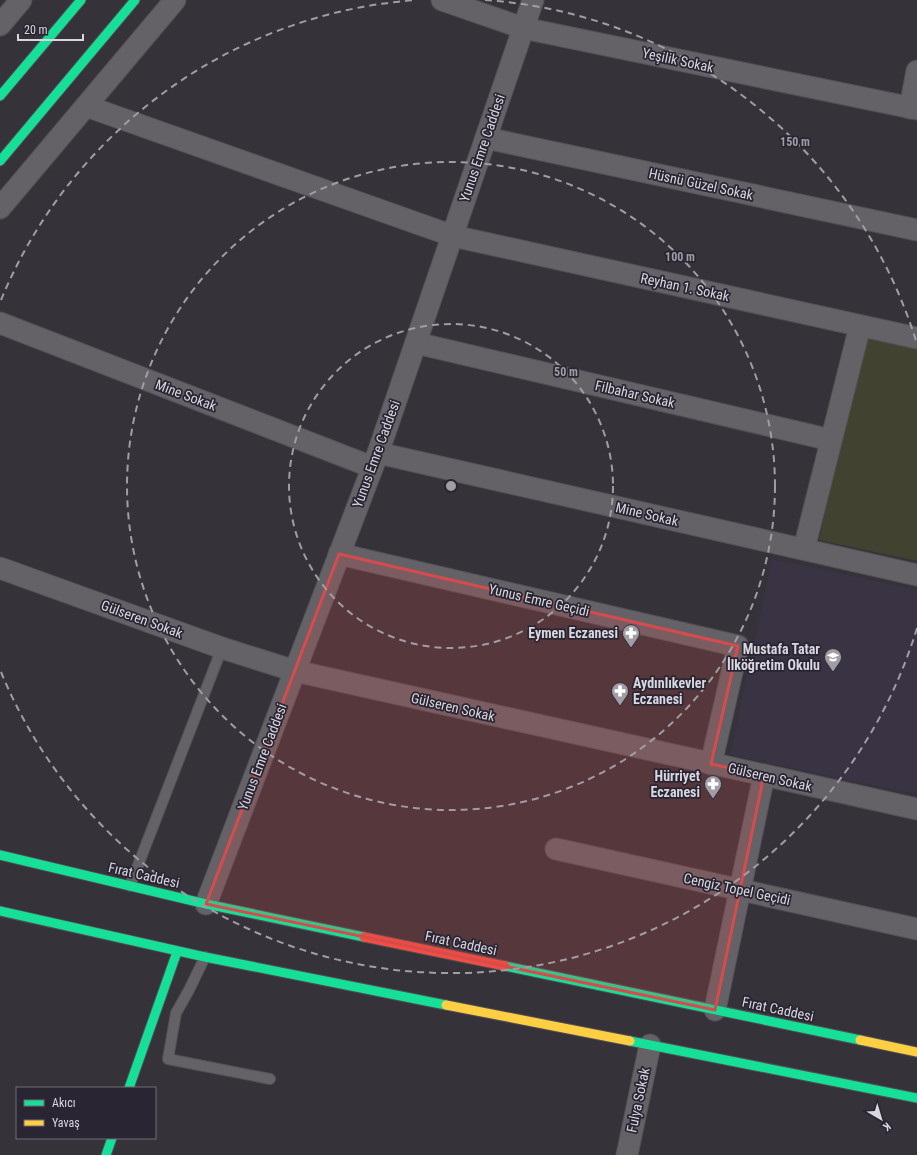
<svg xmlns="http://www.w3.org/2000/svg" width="917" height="1155" viewBox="0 0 917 1155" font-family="'Roboto Condensed',sans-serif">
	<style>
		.built { fill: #3a3344 }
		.green { fill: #424231 }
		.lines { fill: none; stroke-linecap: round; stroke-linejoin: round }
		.lane-casing { stroke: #524f56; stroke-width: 12 }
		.street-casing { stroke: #524f56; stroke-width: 23 }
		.fast-casing { stroke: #524f56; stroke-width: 11 }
		.slow-casing { stroke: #524f56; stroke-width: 11 }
		.jam-casing { stroke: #524f56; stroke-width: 11 }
		.lane { stroke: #646267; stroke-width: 10 }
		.street { stroke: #646267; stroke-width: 21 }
		.fast { stroke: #16e098; stroke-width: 9 }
		.slow { stroke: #ffcf43; stroke-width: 9 }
		.jam { stroke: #f24e42; stroke-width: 9 }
		.marked { fill: #d74b4d; fill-opacity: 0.2; stroke: #d74b4d; stroke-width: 3; stroke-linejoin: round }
		.ring { fill: none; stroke: #a09da5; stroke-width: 2; stroke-dasharray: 7 5 }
		.labels { text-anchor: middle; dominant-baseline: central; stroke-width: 3.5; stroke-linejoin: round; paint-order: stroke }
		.street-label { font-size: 14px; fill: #d9d6df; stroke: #2a2532 }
		.poi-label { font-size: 14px; font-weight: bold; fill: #d9d6df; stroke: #2a2532; text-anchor: end }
		.centre { fill: #a09da5; stroke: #2a2532; stroke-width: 2 }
		.ring-label { font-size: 12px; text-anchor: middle; font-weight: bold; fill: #a09da5; stroke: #2a2532; stroke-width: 3.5; stroke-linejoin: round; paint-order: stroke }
	</style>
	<rect width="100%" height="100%" fill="#353239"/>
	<!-- built -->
	<path class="built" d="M772 559 917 590V794L730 755Z"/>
	<!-- green -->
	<path class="green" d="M864 336 917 347V561L819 540Z"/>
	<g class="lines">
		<!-- lane casing -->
		<g class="lane-casing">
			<g id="lane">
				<path d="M130 886 222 648"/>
				<path d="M205 957 189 990 176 1013 168 1059 270 1079"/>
			</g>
		</g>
		<!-- street casing -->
		<g class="street-casing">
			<g id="street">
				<path d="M442 0 523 28 917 109"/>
				<path d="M0 25 21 0"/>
				<path d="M86 106 453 236 917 338"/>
				<path d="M910 108 917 71"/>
				<path d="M486 138 917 230"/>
				<path d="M0 208 175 0"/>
				<path d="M0 323 372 467"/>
				<path d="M416 343 831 440"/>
				<path d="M378 453 917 575"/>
				<path d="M804 549 860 326"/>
				<path d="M339 554 738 646 711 764"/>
				<path d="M0 568 222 648 295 671 917 809"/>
				<path d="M556 849 917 929"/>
				<path d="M206 904 378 453 533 0"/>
				<path d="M715 1010 764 775"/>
				<path d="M627 1155 650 1045"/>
			</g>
		</g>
		<!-- fast casing -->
		<g class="fast-casing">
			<g id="fast">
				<path d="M0 96 81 0"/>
				<path d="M0 161 135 0"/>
				<path d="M0 855 206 904 364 937"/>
				<path d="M0 911 205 957 446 1005"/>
				<path d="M505 966 860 1040"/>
				<path d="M630 1041 917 1098"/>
				<path d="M129 1088 177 952"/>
				<path d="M106 1155 112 1138"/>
			</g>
		</g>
		<!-- slow casing -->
		<g class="slow-casing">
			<g id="slow">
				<path d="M446 1005 630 1041"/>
				<path d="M860 1040 917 1052"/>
			</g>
		</g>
		<!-- jam casing -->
		<g class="jam-casing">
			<path id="jam" d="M364 937 505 966"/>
		</g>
		<!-- lane -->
		<use href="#lane" class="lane"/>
		<!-- street -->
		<use href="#street" class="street"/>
		<!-- fast -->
		<use href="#fast" class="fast"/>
		<!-- slow -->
		<use href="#slow" class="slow"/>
		<!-- jam -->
		<use href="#jam" class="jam"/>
	</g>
	<!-- marked area -->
	<path class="marked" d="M339 554 738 646 711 764 764 775 715 1010 206 904Z"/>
	<!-- distance rings -->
	<g class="ring">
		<circle cx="451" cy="486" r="162"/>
		<circle cx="451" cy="486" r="324"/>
		<path d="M917 628A487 487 0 0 1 1 672M1 300A487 487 0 0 1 417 0M485 0A487 487 0 0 1 917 344"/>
	</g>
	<!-- icons -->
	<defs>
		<g id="pharmacy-pin" transform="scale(0.9)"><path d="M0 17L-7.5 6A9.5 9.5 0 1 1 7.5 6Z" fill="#a09da5" stroke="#2a2532"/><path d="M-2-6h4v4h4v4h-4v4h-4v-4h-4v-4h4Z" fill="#fff"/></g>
		<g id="school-pin" transform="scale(0.9)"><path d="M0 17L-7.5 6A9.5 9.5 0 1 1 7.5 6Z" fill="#a09da5" stroke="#2a2532"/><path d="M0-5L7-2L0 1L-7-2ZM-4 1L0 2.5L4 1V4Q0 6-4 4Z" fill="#fff"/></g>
	</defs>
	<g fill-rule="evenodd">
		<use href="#pharmacy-pin" x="631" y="633"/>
		<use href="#school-pin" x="833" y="657"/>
		<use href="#pharmacy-pin" x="620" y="691"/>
		<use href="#pharmacy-pin" x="713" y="784"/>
	</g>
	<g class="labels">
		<!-- street labels -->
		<g class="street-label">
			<text transform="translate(678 60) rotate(12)">Yeşilik Sokak</text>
			<text transform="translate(482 148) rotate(-71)">Yunus Emre Caddesi</text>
			<text transform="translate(701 184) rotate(12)">Hüsnü Güzel Sokak</text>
			<text transform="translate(685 287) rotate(12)">Reyhan 1. Sokak</text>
			<text transform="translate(635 394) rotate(13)">Filbahar Sokak</text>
			<text transform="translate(186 395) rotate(21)">Mine Sokak</text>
			<text transform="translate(376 454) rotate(-70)">Yunus Emre Caddesi</text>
			<text transform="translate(647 514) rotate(13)">Mine Sokak</text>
			<text transform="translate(539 600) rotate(13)">Yunus Emre Geçidi</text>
			<text transform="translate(142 619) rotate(20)">Gülseren Sokak</text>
			<text transform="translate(453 707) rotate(13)">Gülseren Sokak</text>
			<text transform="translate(262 757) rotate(-69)">Yunus Emre Caddesi</text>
			<text transform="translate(770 777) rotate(13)">Gülseren Sokak</text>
			<text transform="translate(144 875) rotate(13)">Fırat Caddesi</text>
			<text transform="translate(737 889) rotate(12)">Cengiz Topel Geçidi</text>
			<text transform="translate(461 943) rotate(12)">Fırat Caddesi</text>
			<text transform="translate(778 1009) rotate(12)">Fırat Caddesi</text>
			<text transform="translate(638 1100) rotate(-78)">Fulya Sokak</text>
		</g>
		<!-- poi labels -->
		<g class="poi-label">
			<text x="618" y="633">Eymen Eczanesi</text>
			<text x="820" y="649">Mustafa Tatar<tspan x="820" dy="16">İlköğretim Okulu</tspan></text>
			<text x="633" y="683" text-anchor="start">Aydınlıkevler<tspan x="633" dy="16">Eczanesi</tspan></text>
			<text x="700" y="776">Hürriyet<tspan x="700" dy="16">Eczanesi</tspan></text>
		</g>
	</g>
	<circle cx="451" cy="486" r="6" class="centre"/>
	<g class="ring-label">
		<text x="795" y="146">150 m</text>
		<text x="680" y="261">100 m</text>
		<text x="566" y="376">50 m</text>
	</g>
	<!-- legend -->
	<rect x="16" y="1087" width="140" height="52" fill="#2a2532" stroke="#706c77"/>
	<rect x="24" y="1100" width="20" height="6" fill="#16e098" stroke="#706c77"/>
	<text x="52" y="1107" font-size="12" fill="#d9d6df">Akıcı</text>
	<rect x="24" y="1120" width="20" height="6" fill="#ffcf43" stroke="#706c77"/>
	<text x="52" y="1127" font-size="12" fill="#d9d6df">Yavaş</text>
	<!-- north arrow -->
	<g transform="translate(881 1119) rotate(142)" stroke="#2a2532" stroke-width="3" paint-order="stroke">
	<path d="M0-3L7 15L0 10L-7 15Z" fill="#d9d6df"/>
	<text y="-6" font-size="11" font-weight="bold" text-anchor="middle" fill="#d9d6df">K</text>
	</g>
	<!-- scale -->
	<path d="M18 34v6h65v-6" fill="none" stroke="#d9d6df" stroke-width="2"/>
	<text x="24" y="34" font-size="12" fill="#d9d6df" stroke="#2a2532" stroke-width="3" paint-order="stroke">20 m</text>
</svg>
